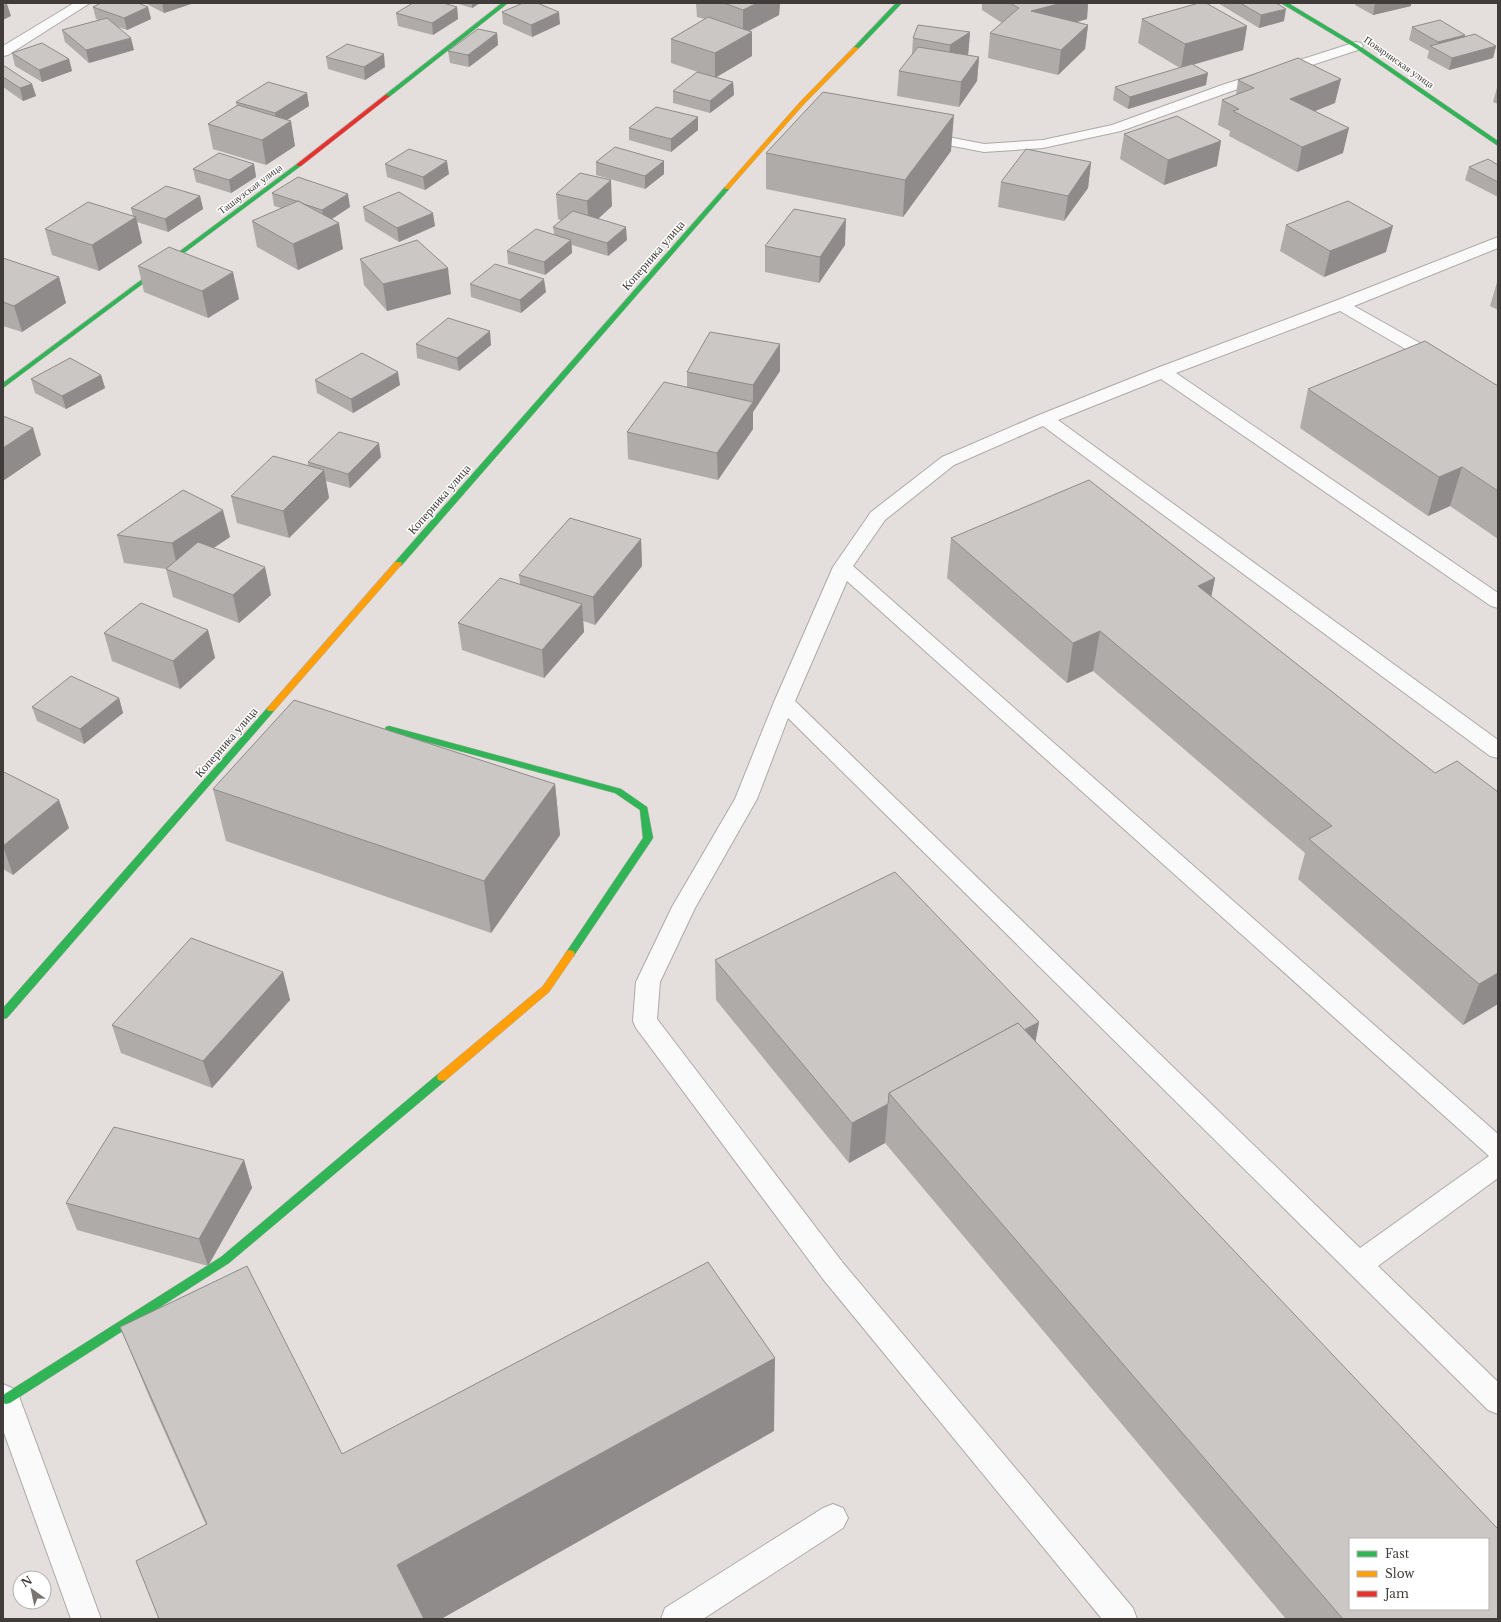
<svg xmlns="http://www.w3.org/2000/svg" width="1501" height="1622" viewBox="0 0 1501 1622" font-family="'Libre Baskerville',serif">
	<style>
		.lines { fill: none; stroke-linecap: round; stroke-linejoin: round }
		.lane-casing { stroke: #ada9a7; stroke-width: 2 }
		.street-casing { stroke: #ada9a7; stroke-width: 2 }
		.fast-casing { stroke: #ada9a7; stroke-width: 1 }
		.slow-casing { stroke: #ada9a7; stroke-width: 1 }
		.jam-casing { stroke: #ada9a7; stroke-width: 1 }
		.lane { fill: #fbfafa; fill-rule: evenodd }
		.street { fill: #fbfafa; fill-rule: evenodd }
		.fast { fill: #30b455; fill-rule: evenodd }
		.slow { fill: #ff9f0a; fill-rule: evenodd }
		.jam { fill: #e5322d; fill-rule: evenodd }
		.wall { fill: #afaba9 }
		.shaded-wall { fill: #8e8b8a }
		.building { fill: #cbc7c5; stroke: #8e8b8a; fill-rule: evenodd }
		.labels { text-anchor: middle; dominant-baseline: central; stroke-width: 3; stroke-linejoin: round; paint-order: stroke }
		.far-street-label { font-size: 10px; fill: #403c39; stroke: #fff }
		.street-label { font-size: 12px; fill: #403c39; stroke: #fff }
	</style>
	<rect width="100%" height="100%" fill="#e4dfdc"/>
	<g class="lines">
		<!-- lane casing -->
		<g class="lane-casing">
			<g id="lane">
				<path d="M1356 42 1361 43 1363 46 1361 49 1232 91 1121 131 1043 148 984 152 922 140 917 139 915 136 917 133 922 132 984 144 1043 140 1112 125 1222 85Z"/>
				<path d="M1498 237V248L1354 306 1445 357 1448 361 1445 365 1439 366 1433 365 1340 311 1176 373 1498 593V608L1491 606 1161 379 1058 420 1498 740V758L1490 756 1043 426 954 465 885 520 853 566 1498 1134V1178L1378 1266 1498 1382V1414L1488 1410 788 718 757 799 695 908 660 982 657 1019 843 1263 1133 1608 1137 1619H1102L823 1279 636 1028 633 1021 636 982 672 907 735 799 774 702 833 567 871 512 942 457 1039 415 1157 368 1335 301ZM847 581 1489 1156 1360 1248 795 701Z"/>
			</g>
		</g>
		<!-- street casing -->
		<g class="street-casing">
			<g id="street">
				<path d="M74 3H90L8 55 3 56V46Z"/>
				<path d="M3 1384 16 1390 20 1399 101 1619H71L3 1430Z"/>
				<path d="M833 1504 843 1508 848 1518 843 1528 703 1619H661L665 1608 823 1508Z"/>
			</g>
		</g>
		<!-- fast casing -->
		<g class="fast-casing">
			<g id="fast">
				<path d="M502 3H508L389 97H385V95Z"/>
				<path d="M896 3H902L858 49H854V47Z"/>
				<path d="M1281 3H1288L1358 45 1498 141V146L1354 47Z"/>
				<path d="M297 164 302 165 3 388V383Z"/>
				<path d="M725 187 730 188 401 566H395L394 564 395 562Z"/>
				<path d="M271 706 275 709 274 711 7 1018 3 1019V1008L268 707Z"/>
				<path d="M389 726 621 789 647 807 653 838 573 957H567L565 954 643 838 640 810 615 793 386 731 385 729 386 727Z"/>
				<path d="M442 1073 446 1074 447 1077 446 1080 229 1263 10 1403 6 1404 3 1403V1395L221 1257 438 1074Z"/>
			</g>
		</g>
		<!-- slow casing -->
		<g class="slow-casing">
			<g id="slow">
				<path d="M854 47 859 48 804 104 729 189H725V187L800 102Z"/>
				<path d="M395 562H401L402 564 274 711H268L267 709 268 707Z"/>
				<path d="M570 950 573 951 575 954 549 992 446 1080 442 1081 438 1080 437 1077 438 1074 543 986 567 951Z"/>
			</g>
		</g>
		<!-- jam casing -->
		<g class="jam-casing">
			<path id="jam" d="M385 95 390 96 301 166H297V164Z"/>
		</g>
		<!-- lane -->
		<use href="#lane" class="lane"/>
		<!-- street -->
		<use href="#street" class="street"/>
		<!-- fast -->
		<use href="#fast" class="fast"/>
		<!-- slow -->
		<use href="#slow" class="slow"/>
		<!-- jam -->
		<use href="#jam" class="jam"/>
	</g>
	<!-- wall -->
	<g class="wall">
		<path d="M145 3H194L164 13Z"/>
		<path d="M455 3H480L472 8Z"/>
		<path d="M696 3H780L779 15 749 31 752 56 716 77 733 82 734 95 710 113 673 103V91L710 76 671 63V39L705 19 697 17Z"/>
		<path d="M982 3H1088L1087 19 1077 22 1088 25 1085 49 1058 75 988 58 990 33 1002 23 982 10Z"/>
		<path d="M1218 3H1276L1284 21 1259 28Z"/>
		<path d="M1356 3H1411V6L1373 15 1355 5Z"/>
		<path d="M93 7H148L151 19 127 30 118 27 134 50 89 63 65 42 62 30 99 20 96 19Z"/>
		<path d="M457 7 458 19 433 35 398 26 396 13Z"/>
		<path d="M502 12 560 24 532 37 503 24Z"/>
		<path d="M1142 19 1247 26 1243 50 1193 65 1206 85 1128 109 1113 100 1115 87 1180 68 1138 43Z"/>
		<path d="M1412 27 1465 35V37L1496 46 1493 58 1449 70 1427 58 1429 51 1409 40Z"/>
		<path d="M970 32 968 55 979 57 977 81 959 107 897 96 899 71 912 54 913 38Z"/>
		<path d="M497 33 498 45 469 67 450 63 448 51Z"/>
		<path d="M12 53 69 59 72 71 42 82 15 66Z"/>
		<path d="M326 57 385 67 365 80 328 69Z"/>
		<path d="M3 65 32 84 36 96 23 101 3 87Z"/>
		<path d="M1238 80 1335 103 1315 111 1343 153 1297 172 1229 136 1230 131 1218 125 1222 100 1236 95Z"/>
		<path d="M1498 84V104L1493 102Z"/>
		<path d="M307 93 309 106 287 120 295 146 266 165 213 149 208 124 237 106 236 102Z"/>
		<path d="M698 117V130L671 152 629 140V128Z"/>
		<path d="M1124 134 1217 166 1164 185 1120 159Z"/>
		<path d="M951 151 903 217 766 189V153Z"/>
		<path d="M664 161V174L645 189 596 175V162Z"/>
		<path d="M1091 162 1088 188 1064 221 998 207 1001 182Z"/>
		<path d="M254 164 256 177 231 193 196 182 193 169Z"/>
		<path d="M385 164 449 174 425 190 387 177Z"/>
		<path d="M1498 165V197L1465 180 1469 167Z"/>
		<path d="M272 193 350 207 332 219 343 249 298 270 257 247 252 221 281 208 274 206Z"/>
		<path d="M556 194 612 206 598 219 627 240 608 256 572 245V253L545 275 508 264 507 251 554 234 553 227 561 220 558 219Z"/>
		<path d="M200 196 203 209 168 232 137 222 142 243 99 271 52 255 45 229 133 217 131 208Z"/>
		<path d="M363 207 435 226 399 242 365 221Z"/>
		<path d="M1286 225 1386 252 1324 277 1280 251Z"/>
		<path d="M845 245 819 283 765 272V246Z"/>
		<path d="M3 258 59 277 66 303 22 332 3 326Z"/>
		<path d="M360 259 451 294 387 311 364 285Z"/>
		<path d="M138 266 239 299 208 318 144 292Z"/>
		<path d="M1498 279V310L1490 306Z"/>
		<path d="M470 284 546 292 521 313 471 297Z"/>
		<path d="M416 344 491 345 459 371 417 358Z"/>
		<path d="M780 371 753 412V429L718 480 628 459 627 432 687 388V372Z"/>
		<path d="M101 375 105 388 66 409 35 393 31 379Z"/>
		<path d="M315 380 400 385 353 413 317 393Z"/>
		<path d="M1498 386V539L1450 506 1428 516 1300 428 1308 389Z"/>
		<path d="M381 457 350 488 326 481 329 498 289 538 237 523 231 496 308 466V462Z"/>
		<path d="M117 535 230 537 214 548 271 595 239 623 173 597 166 569 124 563Z"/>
		<path d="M951 538 1215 578 1211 597 1498 1004 1463 1025 1298 879 1305 853 1093 671 1067 683 947 578Z"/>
		<path d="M641 539 642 566 595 625 583 621 584 632 544 678 462 650 458 623 520 584 519 575Z"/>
		<path d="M208 630 215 658 180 689 112 661 104 633Z"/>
		<path d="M119 698 123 713 84 744 37 721 32 707Z"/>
		<path d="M3 773 69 828 13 875 3 869Z"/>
		<path d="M555 784 560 835 491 933 226 841 213 789Z"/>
		<path d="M715 960 1039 1022 1035 1041 1498 1619H1286L885 1143 849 1163 716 1000Z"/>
		<path d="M283 972 290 1000 212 1088 121 1053 112 1025Z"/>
		<path d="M244 1160 252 1188 208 1266 77 1230 66 1203Z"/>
		<path d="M120 1327 342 1454 774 1431 441 1619H159L206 1525 151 1401Z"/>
	</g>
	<!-- shaded-wall -->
	<g class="shaded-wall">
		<path d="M162 3H194L164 13Z"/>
		<path d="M472 3H480L472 8Z"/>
		<path d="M757 3H780L779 15 743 34V10Z"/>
		<path d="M1062 3H1088L1087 19 1029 35 1031 11Z"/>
		<path d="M1375 3H1411V6L1373 15Z"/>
		<path d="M7 4 11 16 3 20V6Z"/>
		<path d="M148 7 151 19 127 30 124 18Z"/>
		<path d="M457 7 458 19 433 35 432 23Z"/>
		<path d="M1286 9 1284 21 1259 28 1261 15Z"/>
		<path d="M559 12 560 24 532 37 531 25Z"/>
		<path d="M1088 25 1085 49 1058 75 1061 50Z"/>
		<path d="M1247 26 1243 50 1181 68 1185 44Z"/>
		<path d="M752 32V56L715 78V53Z"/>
		<path d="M970 32 968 56 949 70 950 45Z"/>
		<path d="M497 33 498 45 469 67 468 55Z"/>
		<path d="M1465 35 1462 47 1436 49 1438 42Z"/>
		<path d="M131 38 134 50 89 63 86 50Z"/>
		<path d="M1496 46 1493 58 1449 70 1452 58Z"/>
		<path d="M384 54 385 67 365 80 364 67Z"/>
		<path d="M979 57 977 81 959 107 961 82Z"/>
		<path d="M69 59 72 71 42 82 39 70Z"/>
		<path d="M1208 73 1206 85 1128 109 1130 97Z"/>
		<path d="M1341 79 1335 103 1285 123 1290 99Z"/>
		<path d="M733 82 734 95 710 113V101Z"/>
		<path d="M32 84 36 96 23 101 20 88Z"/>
		<path d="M307 93 309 106 277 126 275 113Z"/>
		<path d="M954 115 951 151 903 217 905 180Z"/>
		<path d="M698 117V130L671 152V139Z"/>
		<path d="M291 121 295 146 266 165 262 140Z"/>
		<path d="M1349 128 1343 153 1297 172 1302 147Z"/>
		<path d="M1221 141 1217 166 1164 185 1168 160Z"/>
		<path d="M447 161 449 174 425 190 423 177Z"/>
		<path d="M664 161V174L645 189V176Z"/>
		<path d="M1091 162 1088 188 1064 221 1068 196Z"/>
		<path d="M254 164 256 177 231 193 229 180Z"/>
		<path d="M611 180 612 206 589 227 587 201Z"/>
		<path d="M348 194 350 207 324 224 322 210Z"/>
		<path d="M200 196 203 209 168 232 165 219Z"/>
		<path d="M433 213 435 226 399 242 397 228Z"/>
		<path d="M136 217 142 243 99 271 92 245Z"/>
		<path d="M846 219 845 245 819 283 820 257Z"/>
		<path d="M339 223 343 249 298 270 293 244Z"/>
		<path d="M1393 226 1386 252 1324 277 1330 251Z"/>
		<path d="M626 227 627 240 608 256 607 243Z"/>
		<path d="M571 240 572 253 545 275 544 262Z"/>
		<path d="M448 268 451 294 387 311 383 284Z"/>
		<path d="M233 272 239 299 208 318 202 291Z"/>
		<path d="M59 277 66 303 22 332 14 306Z"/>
		<path d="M544 279 546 292 521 313 520 300Z"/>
		<path d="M490 331 491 345 459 371 457 358Z"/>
		<path d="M780 344V371L753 412V385Z"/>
		<path d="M398 372 400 385 353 413 351 399Z"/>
		<path d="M101 375 105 388 66 409 62 396Z"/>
		<path d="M753 402V429L718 480 717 453Z"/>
		<path d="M33 428 41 455 3 481V448Z"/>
		<path d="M379 443 381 457 350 488 348 474Z"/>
		<path d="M1462 467 1450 506 1428 516 1439 477Z"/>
		<path d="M324 470 329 498 289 538 283 511Z"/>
		<path d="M223 510 230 537 178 571 172 543Z"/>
		<path d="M641 539 642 566 595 625 593 597Z"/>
		<path d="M265 567 271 595 239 623 233 595Z"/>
		<path d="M1215 578 1207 618 1198 586Z"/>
		<path d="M582 604 584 632 544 678 542 650Z"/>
		<path d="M208 630 215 658 180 689 173 661Z"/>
		<path d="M1100 631 1093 671 1067 683 1073 643Z"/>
		<path d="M119 698 123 713 84 744 80 729Z"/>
		<path d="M555 784 560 835 491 933 484 881Z"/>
		<path d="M59 800 69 828 13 875 3 846Z"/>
		<path d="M283 972 290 1000 212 1088 203 1061Z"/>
		<path d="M1498 973V1004L1463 1025 1479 984Z"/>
		<path d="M1039 1022 1032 1062 895 1100Z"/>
		<path d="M888 1104 885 1143 849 1163 852 1123Z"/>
		<path d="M244 1160 252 1188 208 1266 199 1239Z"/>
		<path d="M775 1358 774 1431 441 1619H412L397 1565Z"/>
	</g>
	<!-- building -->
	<g class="building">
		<path d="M3 3 7 4 3 6Z"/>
		<path d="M101 3H138L148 7 124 18 93 7Z"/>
		<path d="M413 3H443L457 7 432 23 396 13Z"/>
		<path d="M523 3H537L559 12 531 25 502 12Z"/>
		<path d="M724 3H757L743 10Z"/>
		<path d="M1010 3H1062L1031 11 1088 25 1061 50 990 33 1019 8Z"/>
		<path d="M1199 3H1206L1247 26 1185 44 1142 19Z"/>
		<path d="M1240 3H1276L1286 9 1261 15Z"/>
		<path d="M708 17 752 32 715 53 671 39Z"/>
		<path d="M107 18 131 38 86 50 62 30Z"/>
		<path d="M1440 20 1465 35 1438 42 1412 27Z"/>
		<path d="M918 25 970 32 950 45 913 38Z"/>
		<path d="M478 29 497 33 468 55 448 51Z"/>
		<path d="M1475 34 1496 46 1452 58 1430 46Z"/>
		<path d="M42 43 69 59 39 70 12 53Z"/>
		<path d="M347 44 384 54 364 67 326 57Z"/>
		<path d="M918 47 979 57 961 82 899 71Z"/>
		<path d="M1298 58 1341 79 1290 99 1349 128 1302 147 1233 111 1239 109 1222 100 1254 88 1238 80Z"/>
		<path d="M1192 64 1208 73 1130 97 1115 87Z"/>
		<path d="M3 65 32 84 20 88 3 77Z"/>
		<path d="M697 72 733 82 710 101 673 91Z"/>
		<path d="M268 82 307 93 275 113 236 102Z"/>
		<path d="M823 92 954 115 905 180 766 153Z"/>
		<path d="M238 105 291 121 262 140 208 124Z"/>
		<path d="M656 107 698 117 671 139 629 128Z"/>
		<path d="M1177 116 1221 141 1168 160 1124 134Z"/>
		<path d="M615 147 664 161 645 176 596 162Z"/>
		<path d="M409 149 447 161 423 177 385 164Z"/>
		<path d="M1026 149 1091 162 1068 196 1001 182Z"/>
		<path d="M219 153 254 164 229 180 193 169Z"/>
		<path d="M1488 159 1498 165V182L1469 167Z"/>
		<path d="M580 173 611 180 587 201 556 194Z"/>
		<path d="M298 177 348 194 322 210 304 204 298 201H296L272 193Z"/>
		<path d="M166 186 200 196 165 219 131 208Z"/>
		<path d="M399 192 433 213 397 228 363 207Z"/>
		<path d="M298 201 339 223 293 244 252 221Z"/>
		<path d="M1348 201 1393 226 1330 251 1286 225Z"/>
		<path d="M88 202 136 217 92 245 45 229Z"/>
		<path d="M794 209 846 219 820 257 765 246Z"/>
		<path d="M573 211 626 227 607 243 553 227Z"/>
		<path d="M536 229 571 240 544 262 507 251Z"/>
		<path d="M417 240 448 268 383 284 360 259Z"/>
		<path d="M169 247 233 272 202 291 138 266Z"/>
		<path d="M3 258 59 277 14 306 3 302Z"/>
		<path d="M495 264 544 279 520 300 470 284Z"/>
		<path d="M448 318 490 331 457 358 416 344Z"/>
		<path d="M710 332 780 344 753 385 687 372Z"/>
		<path d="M1425 341 1498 386V491L1462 467 1439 477 1308 389Z"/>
		<path d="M362 353 398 372 351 399 315 380Z"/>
		<path d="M70 358 101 375 62 396 31 379Z"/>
		<path d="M664 382 753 402 717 453 627 432Z"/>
		<path d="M3 416 33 428 3 448Z"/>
		<path d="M339 432 379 443 348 474 308 462Z"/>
		<path d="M273 456 324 470 283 511 231 496Z"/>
		<path d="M1089 480 1215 578 1198 586 1435 773 1457 761 1498 792V973L1479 984 1309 839 1332 826 1100 631 1073 643 951 538Z"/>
		<path d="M183 490 223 510 172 543 117 535Z"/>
		<path d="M570 518 641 539 593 597 519 575Z"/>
		<path d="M198 542 265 567 233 595 166 569Z"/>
		<path d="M500 578 582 604 542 650 458 623Z"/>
		<path d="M141 603 208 630 173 661 104 633Z"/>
		<path d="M71 676 119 698 80 729 32 707Z"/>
		<path d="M294 700 555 784 484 881 213 789Z"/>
		<path d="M4 772 59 800 3 846V773Z"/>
		<path d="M895 872 1039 1022 1024 1030 1018 1023 889 1093 888 1104 852 1123 715 960Z"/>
		<path d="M191 938 283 972 203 1061 112 1025Z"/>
		<path d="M1018 1023 1498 1529V1619H1343L889 1093ZM1350 1539H1488V1609H1350Z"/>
		<path d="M114 1127 244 1160 199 1239 66 1203Z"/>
		<path d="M708 1262 775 1358 397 1565 424 1619H159L136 1561 207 1524 120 1327 247 1266 342 1454Z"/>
	</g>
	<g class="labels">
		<!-- far-street labels -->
		<g class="far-street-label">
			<text transform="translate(1399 62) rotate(35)">Поваринская улица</text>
			<text transform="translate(250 189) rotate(-37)">Ташаузская улица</text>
		</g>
		<!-- street labels -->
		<g class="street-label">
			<text transform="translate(653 255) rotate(-49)">Коперника улица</text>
			<text transform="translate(439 499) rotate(-49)">Коперника улица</text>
			<text transform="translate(226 742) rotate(-49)">Коперника улица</text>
		</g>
	</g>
	<!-- border -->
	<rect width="1501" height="1622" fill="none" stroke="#403c39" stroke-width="8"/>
	<!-- legend -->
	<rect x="1349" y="1538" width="140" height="72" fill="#ffffff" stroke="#b3b1b0"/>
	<rect x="1357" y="1551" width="20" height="6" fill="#30b455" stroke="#b3b1b0"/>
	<text x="1385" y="1558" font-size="12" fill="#403c39">Fast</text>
	<rect x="1357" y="1571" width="20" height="6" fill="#ff9f0a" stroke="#b3b1b0"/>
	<text x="1385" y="1578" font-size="12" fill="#403c39">Slow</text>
	<rect x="1357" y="1591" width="20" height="6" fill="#e5322d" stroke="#b3b1b0"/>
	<text x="1385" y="1598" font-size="12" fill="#403c39">Jam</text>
	<!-- north arrow -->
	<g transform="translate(32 1590) rotate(327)"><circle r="19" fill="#ffffff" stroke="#b3b1b0"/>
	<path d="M0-3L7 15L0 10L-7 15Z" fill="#797572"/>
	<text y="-6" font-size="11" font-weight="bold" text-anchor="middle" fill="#403c39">N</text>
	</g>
</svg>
